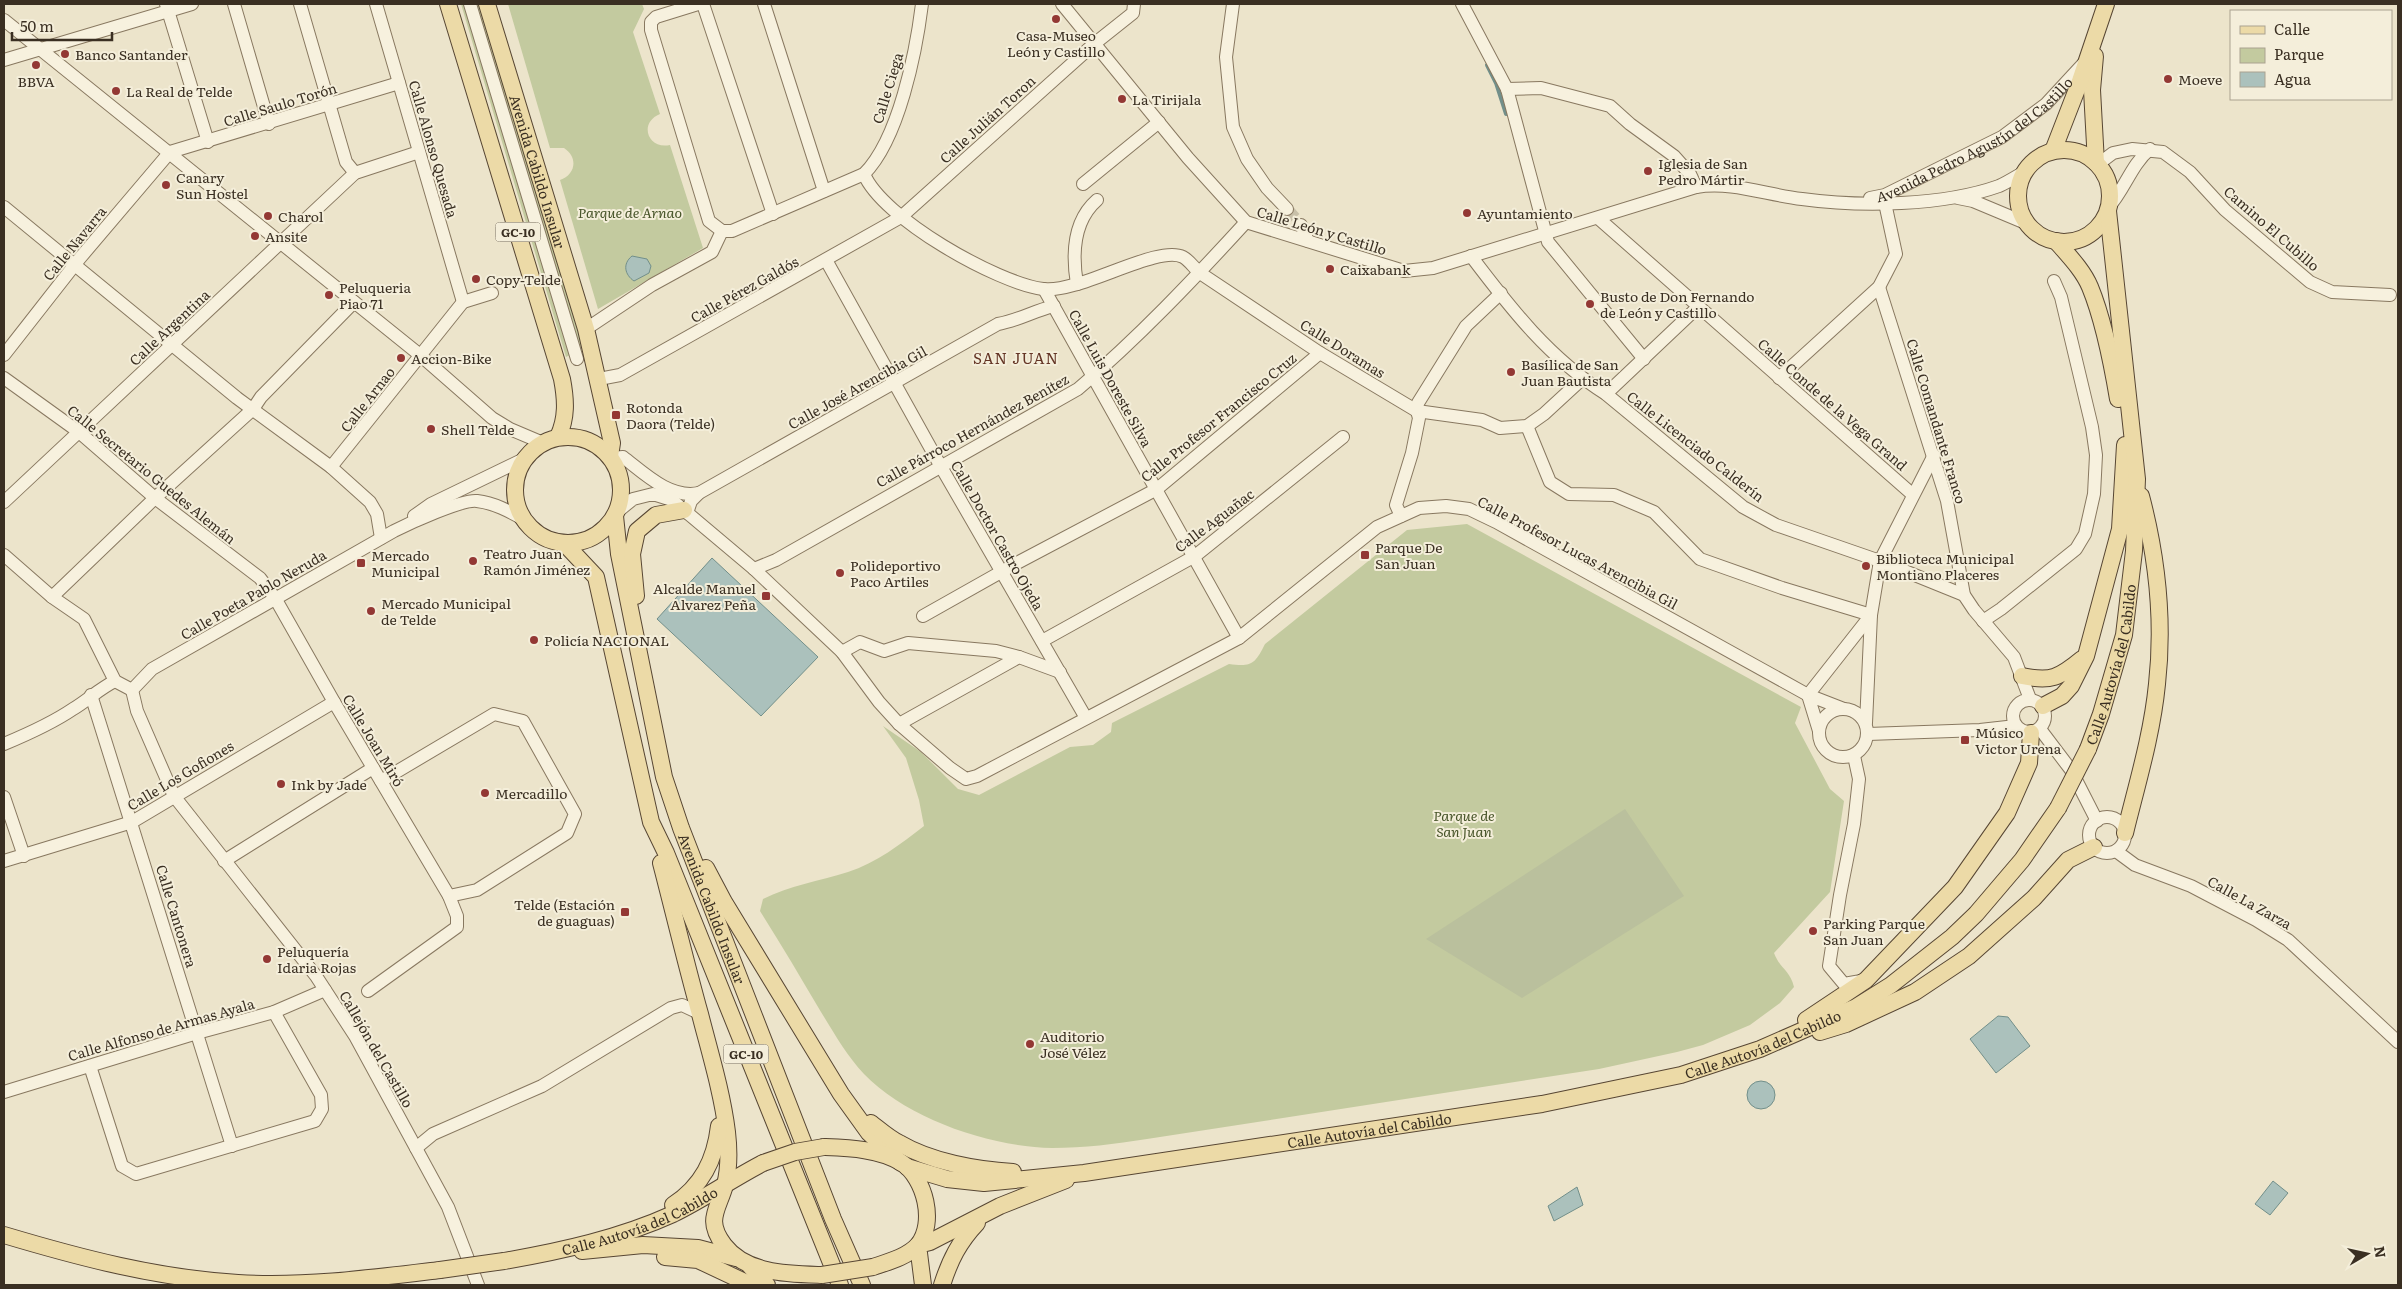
<svg xmlns="http://www.w3.org/2000/svg" width="2402" height="1289" viewBox="0 0 2402 1289" font-family="Literata,serif">
	<style>
		.green { fill: #c3ca9f }
		.cemetery { fill: #bac09d }
		.water { fill: #abc1bc; stroke: #728f8a }
		.lines { fill: none; stroke-linecap: round; stroke-linejoin: round }
		.stream { stroke: #728f8a; stroke-width: 4 }
		.minor-tunnel { stroke: #c8c0a9; stroke-width: 12; stroke-dasharray: 12 6; stroke-linecap: butt }
		.minor-casing { stroke: #887860; stroke-width: 14 }
		.major-casing { stroke: #574633; stroke-width: 18 }
		.minor { stroke: #f7f1de; stroke-width: 12 }
		.major { stroke: #ecdaa7; stroke-width: 16 }
		.major-bridge-casing { stroke: #574633; stroke-width: 18; stroke-linecap: butt }
		.major-bridge { stroke: #ecdaa7; stroke-width: 16 }
		.poi-dot { fill: #933834; stroke: #f4eeda; stroke-width: 2 }
		.labels { text-anchor: middle; dominant-baseline: central; stroke-width: 4; stroke-linejoin: round; paint-order: stroke }
		.shield { fill: #f4eeda; stroke: #726859; stroke-width: 1 }
		.shield-label { font-size: 12px; font-weight: bold; fill: #3a2f22 }
		.poi-label { font-size: 14px; fill: #3a2f22; stroke: #f4eeda; text-anchor: start }
		.street-label { font-size: 14px; fill: #3a2f22; stroke: #f4eeda }
		.park-label { font-size: 14px; font-style: italic; fill: #48552a; stroke: #f4eeda }
		.neighbourhood-label { font-size: 15px; letter-spacing: 1px; fill: #643525; stroke: #f4eeda }
	</style>
	<rect width="100%" height="100%" fill="#ece4cb"/>
	<!-- green -->
	<g class="green">
		<path d="M461 4H480L586 347 566 357Z"/>
		<path d="M508 4H642L644 9 633 32 660 114C638 123 648 150 670 145L703 248 598 309 560 180C575 175 579 158 564 148H550Z"/>
		<path d="M1467 524 1801 707 1795 723 1830 789 1844 801 1830 892 1774 953C1780 969 1790 970 1794 987L1780 1003 1750 1025 1703 1045 1677 1052 1599 1069 1147 1139C1115 1144 1084 1148 1052 1148 991 1147 907 1119 864 1074 847 1056 834 1033 821 1012 801 978 781 944 760 911L763 899C789 886 819 881 848 872 876 863 901 844 924 826L919 800 906 758 883 726 921 752 958 789 979 795 1070 747 1093 745 1111 732 1112 723 1229 664C1252 667 1255 664 1265 644L1407 530Z"/>
	</g>
	<!-- cemetery -->
	<path class="cemetery" d="M1625 809 1684 896 1522 998 1426 939Z"/>
	<!-- water -->
	<g class="water">
		<path d="M632 256 647 259 651 266 649 273 634 281C625 275 622 264 632 256Z"/>
		<path d="M712 558 818 657 761 716 657 619Z"/>
		<path d="M1998 1016 2008 1017 2030 1046 1996 1073 1970 1039Z"/>
		<circle cx="1761" cy="1095" r="14"/>
		<path d="M2273 1181 2288 1193 2270 1215 2255 1204Z"/>
		<path d="M1577 1187 1583 1205 1554 1221 1548 1206Z"/>
	</g>
	<g class="lines">
		<!-- stream -->
		<path class="stream" d="M1487 65 1496 83 1506 114"/>
		<!-- minor-tunnel -->
		<path class="minor-tunnel" d="M1287 209 1301 225"/>
		<!-- minor casing -->
		<g class="minor-casing">
			<g id="minor">
				<path d="M166 4 208 142"/>
				<path d="M234 4 269 124"/>
				<path d="M300 4 346 162 355 173"/>
				<path d="M376 4 463 302"/>
				<path d="M470 4 577 359"/>
				<path d="M698 4 656 17 651 22V30L709 221 722 231H732L864 174C899 139 916 52 922 4"/>
				<path d="M703 4 773 214"/>
				<path d="M764 4 824 191"/>
				<path d="M1062 4 1188 158 1246 222 1404 271 1433 268 1696 187C1732 181 1766 195 1802 199 1860 207 1943 206 1999 186 2008 182 2017 176 2026 171"/>
				<path d="M1233 4 1226 57 1233 127 1247 159 1267 188 1287 209"/>
				<path d="M1462 4 1507 89 1548 242 1644 359"/>
				<path d="M4 20 420 355 492 418 510 429 543 443"/>
				<path d="M4 60 192 4"/>
				<path d="M1507 89 1541 88 1610 106 1630 124 1674 156 1690 174 1696 187"/>
				<path d="M2097 165 2113 153 2132 149 2163 152 2190 172 2225 210 2310 282 2332 292 2390 295"/>
				<path d="M864 174C882 218 997 283 1043 289 1079 294 1157 244 1183 257 1189 260 1195 269 1200 273L1320 353 1417 411 1482 420 1500 428 1527 426 1544 414 1582 379"/>
				<path d="M1083 184 1159 122"/>
				<path id="s1" d="M1870 198 1885 195 2002 137 2046 104 2083 64"/>
				<path d="M1958 198 1973 201 2028 224"/>
				<path d="M4 207 237 398 331 467 370 502 377 514 381 538"/>
				<path d="M2108 208C2125 189 2131 165 2150 149"/>
				<path d="M1598 218 1912 494"/>
				<path d="M1301 225 1308 241"/>
				<path d="M1471 256C1511 309 1550 359 1606 394L1743 507 1776 525 1880 561 1964 595"/>
				<path d="M826 260 940 465 1086 718"/>
				<path d="M1077 284C1072 254 1073 221 1097 200"/>
				<path d="M1879 287 1947 501 1964 595 1974 610 2014 657 2030 699"/>
				<path d="M1044 289 1239 638"/>
				<path d="M463 302 492 293"/>
				<path d="M586 329 652 285 712 252 722 231"/>
				<path d="M4 355 80 258 170 152 399 83"/>
				<path d="M4 378 79 432 155 498 260 578 275 598 334 702 449 896 457 916V927L368 991"/>
				<path d="M1779 378 1879 287 1896 254 1885 203"/>
				<path d="M599 379 620 375 901 217 1094 44 1133 13 1134 4"/>
				<path d="M1606 394 1698 307"/>
				<path d="M1527 426 1550 482 1569 494 1614 495 1654 512 1700 559 1782 588 1871 615 1808 695"/>
				<path d="M611 458 623 457C645 474 670 499 699 493"/>
				<path d="M331 467 463 302"/>
				<path d="M4 502 355 173 419 152"/>
				<path d="M617 512 633 499 653 494 672 500 754 569 842 652 879 702 899 724 950 768 966 779 977 776 1239 638 1377 527 1419 508 1446 506 1469 509 1496 522 1808 695 1844 709"/>
				<path d="M687 513 691 501 699 493 998 324C1020 320 1033 311 1054 306"/>
				<path d="M414 516 431 504 526 458"/>
				<path d="M1401 516 1396 505 1412 453 1419 418 1417 411 1418 403 1466 326 1501 293"/>
				<path d="M4 555 52 597 84 619 115 681 132 690"/>
				<path d="M754 569 776 560 1078 389C1138 338 1193 280 1246 222"/>
				<path d="M52 597 155 498 253 409 261 397 354 302"/>
				<path d="M923 616 1017 563 1157 489 1320 353"/>
				<path d="M1983 621 2001 609 2076 549 2085 534 2094 494 2096 455 2092 427 2061 297 2054 281"/>
				<path d="M1042 641 1195 556 1343 437"/>
				<path d="M842 652 860 642 884 651 908 643 996 651 1019 657"/>
				<path d="M132 690 137 711 174 796 316 976 355 1036 448 1207 478 1285"/>
				<path d="M132 690 152 669 394 531C410 523 462 499 477 501 494 503 509 511 523 519"/>
				<path d="M91 695 232 1146"/>
				<path d="M1808 695 1819 731"/>
				<circle cx="2029" cy="716" r="16"/>
				<circle cx="1843" cy="733" r="24"/>
				<path d="M1866 723 1871 615 1880 561 1934 455"/>
				<path d="M899 724 1019 657 1060 672"/>
				<path d="M2040 729 2071 770 2097 821"/>
				<path d="M1868 734 1980 730 2016 726"/>
				<path d="M4 744C28 734 51 724 73 709 88 700 99 689 115 681"/>
				<path d="M1854 756 1859 779 1854 824 1840 895 1829 966 1844 984 1861 981"/>
				<path d="M381 781 494 714 523 721 575 814 567 833 477 890 449 896"/>
				<path d="M4 797 24 856"/>
				<circle cx="2107" cy="835" r="18"/>
				<path d="M2116 851 2135 865 2191 886 2256 920 2288 940 2398 1042"/>
				<path d="M4 861 132 822 334 702"/>
				<path d="M224 861 373 768"/>
				<path d="M90 1066 122 1166 136 1174 315 1121 322 1109 321 1095 274 1012"/>
				<path d="M4 1092 197 1033 274 1012 325 990"/>
				<path d="M416 1148 433 1134 542 1086 671 1008 682 1005 699 1013"/>
			</g>
		</g>
		<!-- major casing -->
		<g class="major-casing">
			<g id="major">
				<path d="M448 4 562 379C566 400 567 418 558 437"/>
				<path id="s2" d="M487 4 586 329 612 443 610 456"/>
				<path d="M2095 56 2092 90 2096 163"/>
				<circle cx="2064" cy="196" r="46"/>
				<path d="M2053 151 2079 84 2106 4"/>
				<path d="M2056 241C2068 255 2083 270 2090 287 2104 321 2112 363 2118 399"/>
				<circle cx="568" cy="490" r="53"/>
				<path id="s3" d="M615 516 619 554 664 777 681 828 833 1219 862 1285"/>
				<path d="M565 544 596 577 651 822 666 853 840 1285"/>
				<path d="M636 596 632 554 637 531 656 515 684 510"/>
				<path d="M2022 676C2051 682 2059 678 2082 659"/>
				<path d="M2043 706 2062 696 2071 686 2086 656 2120 529 2125 445"/>
				<path id="s4" d="M2088 749 2101 714 2124 635 2134 551 2137 479 2108 211"/>
				<path d="M2125 833C2137 784 2152 735 2157 684 2164 621 2157 557 2141 496"/>
				<path d="M661 863C674 913 686 964 700 1014 710 1053 722 1092 727 1132 729 1149 729 1169 725 1185 718 1210 705 1220 724 1245 746 1274 789 1274 822 1275"/>
				<path d="M706 868 724 902 841 1094 869 1133 901 1163"/>
				<path d="M1806 1020 1866 980 1955 887 2007 813 2029 763 2031 733"/>
				<path d="M1820 1032 1846 1024 1915 992 1969 956 2034 898 2068 860 2094 847"/>
				<path d="M871 1123C880 1130 889 1138 899 1143 931 1162 977 1170 1013 1172"/>
				<path d="M824 1147C849 1148 880 1149 902 1163 925 1178 936 1223 918 1245 907 1257 888 1262 873 1267"/>
				<path id="s5" d="M907 1167 947 1179 984 1183 1084 1173 1542 1104 1681 1075 1760 1049 1856 1007 1891 985 1952 937 1976 914 2022 860 2058 808"/>
				<path d="M673 1205C702 1186 715 1160 719 1126"/>
				<path d="M4 1235C81 1258 157 1278 238 1283 305 1287 373 1278 440 1270"/>
				<path d="M582 1251 643 1245 698 1248 736 1258"/>
				<path d="M665 1257 698 1260 751 1285"/>
				<path id="s6" d="M504 1261C562 1251 620 1238 673 1214 704 1199 732 1179 763 1163"/>
				<path d="M750 1266 767 1285"/>
				<path d="M923 1285 918 1245 930 1242 1000 1206 1066 1180"/>
				<path d="M942 1285C950 1260 959 1242 977 1223"/>
			</g>
		</g>
		<!-- minor -->
		<use href="#minor" class="minor"/>
		<!-- major -->
		<use href="#major" class="major"/>
		<!-- major-bridge casing -->
		<g class="major-bridge-casing">
			<g id="major-bridge">
				<path d="M2058 808 2088 749"/>
				<path d="M763 1163 795 1152 824 1147"/>
				<path d="M440 1270 504 1261"/>
				<path d="M822 1275 873 1267"/>
			</g>
		</g>
		<!-- major-bridge -->
		<use href="#major-bridge" class="major-bridge"/>
	</g>
	<!-- markers -->
	<g class="poi-dot">
		<circle cx="1056" cy="19" r="5"/>
		<circle cx="65" cy="54" r="5"/>
		<circle cx="36" cy="65" r="5"/>
		<circle cx="2168" cy="79" r="5"/>
		<circle cx="116" cy="91" r="5"/>
		<circle cx="1122" cy="99" r="5"/>
		<circle cx="1648" cy="171" r="5"/>
		<circle cx="166" cy="185" r="5"/>
		<circle cx="1467" cy="213" r="5"/>
		<circle cx="268" cy="216" r="5"/>
		<circle cx="255" cy="236" r="5"/>
		<circle cx="1330" cy="269" r="5"/>
		<circle cx="476" cy="279" r="5"/>
		<circle cx="329" cy="295" r="5"/>
		<circle cx="1590" cy="304" r="5"/>
		<circle cx="401" cy="358" r="5"/>
		<circle cx="1511" cy="372" r="5"/>
		<rect x="611" y="410" width="10" height="10" rx="2.5"/>
		<circle cx="431" cy="429" r="5"/>
		<rect x="1360" y="550" width="10" height="10" rx="2.5"/>
		<circle cx="473" cy="561" r="5"/>
		<rect x="356" y="558" width="10" height="10" rx="2.5"/>
		<circle cx="1866" cy="566" r="5"/>
		<circle cx="840" cy="573" r="5"/>
		<rect x="761" y="591" width="10" height="10" rx="2.5"/>
		<circle cx="371" cy="611" r="5"/>
		<circle cx="534" cy="640" r="5"/>
		<rect x="1960" y="735" width="10" height="10" rx="2.5"/>
		<circle cx="281" cy="784" r="5"/>
		<circle cx="485" cy="793" r="5"/>
		<rect x="620" y="907" width="10" height="10" rx="2.5"/>
		<circle cx="1813" cy="931" r="5"/>
		<circle cx="267" cy="959" r="5"/>
		<circle cx="1030" cy="1044" r="5"/>
	</g>
	<g class="labels">
		<!-- shield labels -->
		<g class="shield">
			<rect x="495.5" y="222.5" width="45" height="19" rx="4"/>
			<rect x="723.5" y="1044.5" width="45" height="19" rx="4"/>
		</g>
		<g class="shield-label">
			<text x="518" y="232">GC-10</text>
			<text x="746" y="1054">GC-10</text>
		</g>
		<!-- poi labels -->
		<g class="poi-label">
			<text x="1056" y="35" text-anchor="middle">Casa-Museo<tspan x="1056" dy="16">León y Castillo</tspan></text>
			<text x="75" y="54">Banco Santander</text>
			<text x="2178" y="79">Moeve</text>
			<text x="36" y="81" text-anchor="middle">BBVA</text>
			<text x="126" y="91">La Real de Telde</text>
			<text x="1132" y="99">La Tirijala</text>
			<text x="1658" y="163">Iglesia de San<tspan x="1658" dy="16">Pedro Mártir</tspan></text>
			<text x="176" y="177">Canary<tspan x="176" dy="16">Sun Hostel</tspan></text>
			<text x="1477" y="213">Ayuntamiento</text>
			<text x="278" y="216">Charol</text>
			<text x="265" y="236">Ansite</text>
			<text x="1340" y="269">Caixabank</text>
			<text x="486" y="279">Copy-Telde</text>
			<text x="339" y="287">Peluqueria<tspan x="339" dy="16">Piao 71</tspan></text>
			<text x="1600" y="296">Busto de Don Fernando<tspan x="1600" dy="16">de León y Castillo</tspan></text>
			<text x="411" y="358">Accion-Bike</text>
			<text x="1521" y="364">Basílica de San<tspan x="1521" dy="16">Juan Bautista</tspan></text>
			<text x="626" y="407">Rotonda<tspan x="626" dy="16">Daora (Telde)</tspan></text>
			<text x="441" y="429">Shell Telde</text>
			<text x="1375" y="547">Parque De<tspan x="1375" dy="16">San Juan</tspan></text>
			<text x="483" y="553">Teatro Juan<tspan x="483" dy="16">Ramón Jiménez</tspan></text>
			<text x="371" y="555">Mercado<tspan x="371" dy="16">Municipal</tspan></text>
			<text x="1876" y="558">Biblioteca Municipal<tspan x="1876" dy="16">Montiano Placeres</tspan></text>
			<text x="850" y="565">Polideportivo<tspan x="850" dy="16">Paco Artiles</tspan></text>
			<text x="756" y="588" text-anchor="end">Alcalde Manuel<tspan x="756" dy="16">Alvarez Peña</tspan></text>
			<text x="381" y="603">Mercado Municipal<tspan x="381" dy="16">de Telde</tspan></text>
			<text x="544" y="640">Policía NACIONAL</text>
			<text x="1975" y="732">Músico<tspan x="1975" dy="16">Victor Urena</tspan></text>
			<text x="291" y="784">Ink by Jade</text>
			<text x="495" y="793">Mercadillo</text>
			<text x="615" y="904" text-anchor="end">Telde (Estación<tspan x="615" dy="16">de guaguas)</tspan></text>
			<text x="1823" y="923">Parking Parque<tspan x="1823" dy="16">San Juan</tspan></text>
			<text x="277" y="951">Peluquería<tspan x="277" dy="16">Idaria Rojas</tspan></text>
			<text x="1040" y="1036">Auditorio<tspan x="1040" dy="16">José Vélez</tspan></text>
		</g>
		<!-- street labels -->
		<g class="street-label">
			<text transform="translate(887 88) rotate(-73)">Calle Ciega</text>
			<text transform="translate(280 104) rotate(-17)">Calle Saulo Torón</text>
			<text transform="translate(987 119) rotate(-42)">Calle Julián Toron</text>
			<text stroke="none"><textPath href="#s1" startOffset="121">Avenida Pedro Agustín del Castillo</textPath></text>
			<text transform="translate(434 149) rotate(74)">Calle Alonso Quesada</text>
			<text stroke="none"><textPath href="#s2" startOffset="175">Avenida Cabildo Insular</textPath></text>
			<text transform="translate(2272 228) rotate(41)">Camino El Cubillo</text>
			<text transform="translate(1322 230) rotate(17)">Calle León y Castillo</text>
			<text transform="translate(74 243) rotate(-51)">Calle Navarra</text>
			<text transform="translate(744 289) rotate(-29)">Calle Pérez Galdós</text>
			<text transform="translate(169 327) rotate(-43)">Calle Argentina</text>
			<text transform="translate(1343 348) rotate(32)">Calle Doramas</text>
			<text transform="translate(1111 378) rotate(61)">Calle Luis Doreste Silva</text>
			<text transform="translate(857 387) rotate(-29)">Calle José Arencibia Gil</text>
			<text transform="translate(367 399) rotate(-52)">Calle Arnao</text>
			<text transform="translate(1833 404) rotate(41)">Calle Conde de la Vega Grand</text>
			<text transform="translate(1218 417) rotate(-39)">Calle Profesor Francisco Cruz</text>
			<text transform="translate(1937 421) rotate(73)">Calle Comandante Franco</text>
			<text transform="translate(972 430) rotate(-29)">Calle Párroco Hernández Benítez</text>
			<text transform="translate(1696 446) rotate(38)">Calle Licenciado Calderín</text>
			<text transform="translate(152 474) rotate(39)">Calle Secretario Guedes Alemán</text>
			<text transform="translate(1214 520) rotate(-37)">Calle Aguañac</text>
			<text transform="translate(998 535) rotate(60)">Calle Doctor Castro Ojeda</text>
			<text transform="translate(1578 552) rotate(28)">Calle Profesor Lucas Arencibia Gil</text>
			<text transform="translate(253 594) rotate(-30)">Calle Poeta Pablo Neruda</text>
			<text stroke="none"><textPath href="#s4" startOffset="88">Calle Autovía del Cabildo</textPath></text>
			<text transform="translate(374 740) rotate(59)">Calle Joan Miró</text>
			<text transform="translate(180 775) rotate(-31)">Calle Los Gofiones</text>
			<text transform="translate(2250 902) rotate(29)">Calle La Zarza</text>
			<text stroke="none"><textPath href="#s3" startOffset="406">Avenida Cabildo Insular</textPath></text>
			<text transform="translate(177 916) rotate(73)">Calle Cantonera</text>
			<text transform="translate(161 1029) rotate(-16)">Calle Alfonso de Armas Ayala</text>
			<text stroke="none"><textPath href="#s5" startOffset="872">Calle Autovía del Cabildo</textPath></text>
			<text transform="translate(377 1049) rotate(60)">Callejón del Castillo</text>
			<text stroke="none"><textPath href="#s5" startOffset="468">Calle Autovía del Cabildo</textPath></text>
			<text stroke="none"><textPath href="#s6" startOffset="142">Calle Autovía del Cabildo</textPath></text>
		</g>
		<!-- park labels -->
		<g class="park-label">
			<text x="630" y="212">Parque de Arnao</text>
			<text x="1464" y="815">Parque de<tspan x="1464" dy="16">San Juan</tspan></text>
		</g>
		<!-- neighbourhood labels -->
		<g class="neighbourhood-label">
			<text x="1016" y="357">SAN JUAN</text>
		</g>
	</g>
	<!-- border -->
	<rect width="2402" height="1289" fill="none" stroke="#3a2f22" stroke-width="10"/>
	<!-- legend -->
	<rect x="2230" y="10" width="162" height="90" fill="#f4eeda" stroke="#aaa290"/>
	<rect x="2240" y="26" width="25" height="8" fill="#ecdaa7" stroke="#aaa290"/>
	<text x="2274" y="35" font-size="15" fill="#3a2f22">Calle</text>
	<rect x="2240" y="48" width="25" height="15" fill="#c3ca9f" stroke="#aaa290"/>
	<text x="2274" y="60" font-size="15" fill="#3a2f22">Parque</text>
	<rect x="2240" y="72" width="25" height="15" fill="#abc1bc" stroke="#aaa290"/>
	<text x="2274" y="85" font-size="15" fill="#3a2f22">Agua</text>
	<!-- north arrow -->
	<g transform="translate(2367 1254) rotate(81)" stroke="#f4eeda" stroke-width="4" paint-order="stroke">
	<path d="M0-4L9 19L0 12L-9 19Z" fill="#3a2f22"/>
	<text y="-8" font-size="14" font-weight="bold" text-anchor="middle" fill="#3a2f22">N</text>
	</g>
	<!-- scale -->
	<path d="M12 32v8h100v-8" fill="none" stroke="#3a2f22" stroke-width="2.5"/>
	<text x="20" y="32" font-size="15" fill="#3a2f22" stroke="#f4eeda" stroke-width="4" paint-order="stroke">50 m</text>
</svg>
